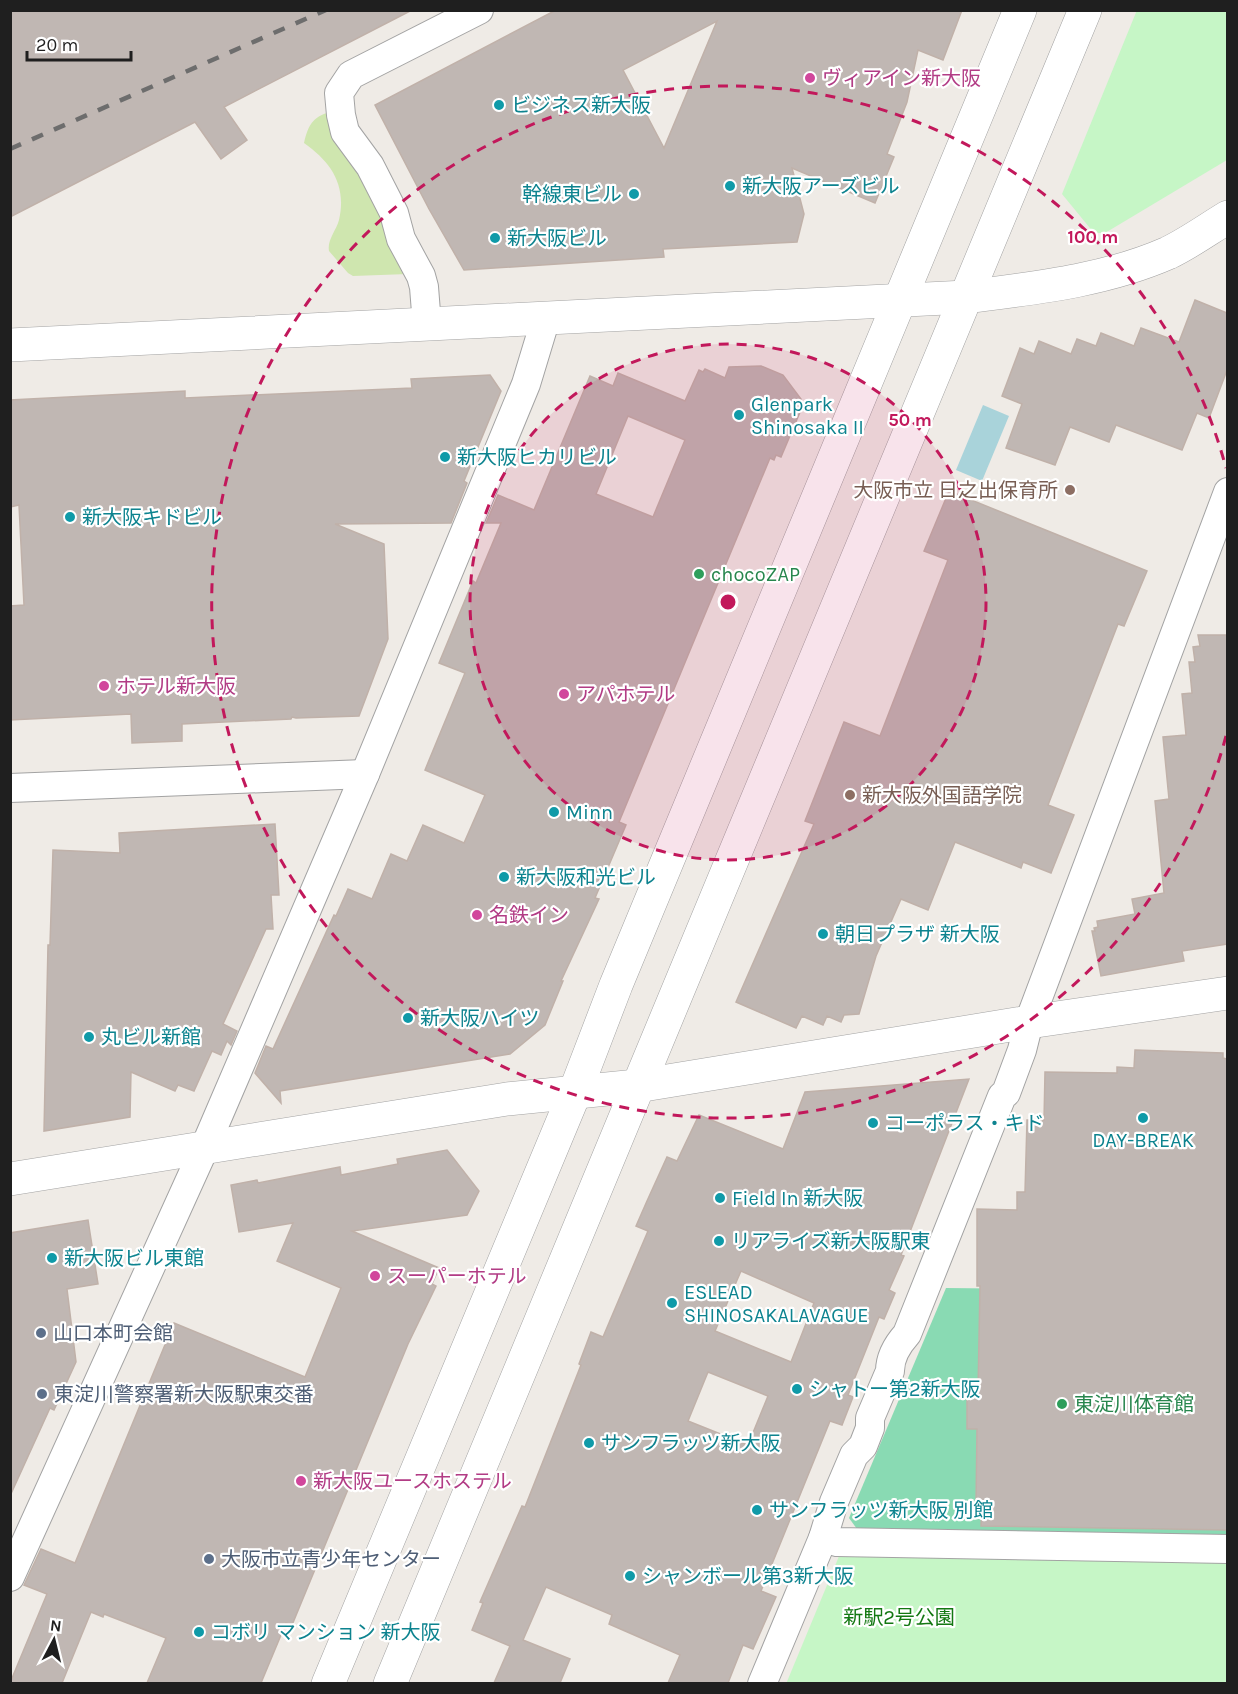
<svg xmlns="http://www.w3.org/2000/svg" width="1238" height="1694" viewBox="0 0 1238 1694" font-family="Karla,'Noto Sans JP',sans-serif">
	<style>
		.grass { fill: #cfe6af }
		.park { fill: #c6f6c6 }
		.pitch { fill: #89dab3 }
		.water { fill: #a9d3da }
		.building { fill: #c0b7b3; stroke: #c0b1a9; stroke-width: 1.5; fill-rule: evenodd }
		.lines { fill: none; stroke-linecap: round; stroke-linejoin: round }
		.minor-casing { stroke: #a3a3a3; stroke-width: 30 }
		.tertiary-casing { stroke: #a3a3a3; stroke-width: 34 }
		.minor { stroke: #fff; stroke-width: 28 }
		.tertiary { stroke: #fff; stroke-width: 33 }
		.rail { stroke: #6d6d6d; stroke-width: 4.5; stroke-dasharray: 12 12; stroke-linecap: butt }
		.ring { fill: none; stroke: #c2185b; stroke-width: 3; stroke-dasharray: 10 8 }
		.hotel-dot { fill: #d1479c; stroke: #fff; stroke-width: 2 }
		.culture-dot { fill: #0f9aa8; stroke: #fff; stroke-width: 2 }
		.education-dot { fill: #8d6e63; stroke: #fff; stroke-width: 2 }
		.leisure-dot { fill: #2e9e5b; stroke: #fff; stroke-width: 2 }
		.service-dot { fill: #5c6f8a; stroke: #fff; stroke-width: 2 }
		.labels { text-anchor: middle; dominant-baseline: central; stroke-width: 4.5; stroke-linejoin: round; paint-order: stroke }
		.hotel-label { font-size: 20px; fill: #b23c85; stroke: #fff; text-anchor: start }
		.culture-label { font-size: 20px; fill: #0d838f; stroke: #fff; text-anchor: start }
		.education-label { font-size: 20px; fill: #785e54; stroke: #fff; text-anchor: end }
		.leisure-label { font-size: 20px; fill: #27864d; stroke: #fff; text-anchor: start }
		.service-label { font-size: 20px; fill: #4e5e75; stroke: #fff; text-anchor: start }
		.park-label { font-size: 20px; fill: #137812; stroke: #fff }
		.centre { fill: #c2185b; stroke: #fff; stroke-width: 3 }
		.ring-label { font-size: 18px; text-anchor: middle; font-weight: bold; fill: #c2185b; stroke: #fff; stroke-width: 4.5; stroke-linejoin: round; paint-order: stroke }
	</style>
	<rect width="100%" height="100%" fill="#efebe6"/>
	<!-- grass -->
	<path class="grass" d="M330 112 359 168 369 196 384 218 408 274 353 276 348 273 329 251C327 240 336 231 339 220 347 185 331 162 304 143 308 126 312 117 330 112Z"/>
	<!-- park -->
	<g class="park">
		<path d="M1137 10 1227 11V160L1105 233H1094L1062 194Z"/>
		<path d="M842 1549 1227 1559V1683L786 1684Z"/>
	</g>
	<!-- pitch -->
	<path class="pitch" d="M946 1288 1227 1291V1539L857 1529 849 1518Z"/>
	<!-- water -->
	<path class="water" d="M983 405 1009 416 982 481 956 470Z"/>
	<!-- building -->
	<g class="building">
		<path d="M10 10H412L224 107 247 140 221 159 195 122 10 217Z"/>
		<path d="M556 10H962L943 60 918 50 907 102 887 154 894 157 875 203 792 168 804 214 797 242 663 249 664 257 464 270 429 209 375 105ZM717 21 664 148 623 70Z"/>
		<path d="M1195 300 1227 313V370L1209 418 1197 413 1182 450 1116 425 1109 442 1070 427 1055 465 1006 448 1022 404 1002 396 1020 348 1034 354 1039 341 1071 354 1077 339 1096 346 1101 333 1134 346 1141 328 1179 342Z"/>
		<path d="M761 366 783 375 801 399 799 404 803 405 781 457 776 455 774 460 770 458 698 631 619 822 626 825 595 898 599 899 561 981H563L545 1025 510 1054 280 1091 281 1103 255 1073 266 1046 273 1049 334 915 336 916 348 889 372 899 391 854 407 861 423 825 464 843 485 795 425 770 465 673 439 663 473 581 476 583 501 523H486L498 495 534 510 590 376 613 386 618 373 685 401 699 370 703 372 705 369 725 378 729 367ZM628 416 685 440 653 517 596 494Z"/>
		<path d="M490 375 501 391 464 481 467 483 451 523 335 524 384 544 388 639 359 716 296 718 292 717 291 719 182 724V741L132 743 131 714 10 720V606L24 605 19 505 10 507V400L185 391V398L412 388 411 379Z"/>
		<path d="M949 491 1147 571 1124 626 1118 624 1048 805 1074 815 1051 873 1023 862 1021 868 955 842 928 910 901 899 876 956 859 1014 844 1015 841 1022 827 1016 823 1025 802 1016 796 1028 736 1002 814 824 805 821 844 722 880 736 948 560 924 551Z"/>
		<path d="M1198 635H1227V944L1182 951 1184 961 1101 976 1092 931H1095L1094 928 1098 927 1097 921 1135 914 1132 899 1164 893 1155 801 1169 799 1163 737 1186 735 1182 694 1192 693 1189 662H1195L1193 647 1200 646Z"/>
		<path d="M275 824 279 895H271L273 929H266L223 1024 237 1031 231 1045 227 1041 221 1055 212 1051 194 1091 178 1085 175 1091 131 1072 130 1117 44 1131 48 945H50L53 850 120 853 119 833Z"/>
		<path d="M1135 1050 1223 1053V1058L1227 1059V1530L981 1526 982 1505H976L977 1429H967V1392H978L980 1286H977V1209L1017 1210V1192H1025L1027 1120H1044L1045 1072 1117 1073V1067L1134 1068Z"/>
		<path d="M969 1079 901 1255 904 1256 889 1290 895 1293 884 1319 879 1317 848 1395 853 1397 842 1425 830 1421 761 1591 776 1597 753 1649 743 1645 728 1683H668L680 1655 609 1624 612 1615 546 1587 523 1640 570 1659 560 1683H494L510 1646 472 1630 483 1603 480 1602 522 1506 525 1507 581 1365 579 1364 591 1332 603 1337 648 1231 636 1226 647 1201 667 1157 677 1161 699 1115 783 1149 805 1092ZM741 1271 814 1303 791 1362 715 1331ZM708 1372 768 1396 748 1445 688 1421Z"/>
		<path d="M447 1150 479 1191 467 1215 352 1231 439 1268 432 1284 436 1286 408 1344 292 1625 286 1623 261 1683H147L166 1638 104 1614 103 1617 91 1612 62 1683H10L47 1594 24 1585 41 1549 75 1563 174 1323 305 1377 341 1288 277 1261 293 1223 239 1232 231 1185 257 1180 258 1183 340 1167 341 1175 398 1164 397 1159Z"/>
		<path d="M88 1220 98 1284 67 1289 76 1362 54 1410 50 1408 10 1496V1233Z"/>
	</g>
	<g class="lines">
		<!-- minor casing -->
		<g class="minor-casing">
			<g id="minor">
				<path d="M427 325 424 287 421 276 401 239 394 213 370 166 345 132 341 115 339 93 351 75 479 10"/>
				<path d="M10 788 365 774"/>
				<path d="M823 1538 837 1542 1228 1549"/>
				<path d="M10 1577 204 1149 365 774 526 384 546 318"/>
				<path d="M762 1684 823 1538 834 1502 854 1455 863 1446 870 1428V1418L890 1371C890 1357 898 1344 907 1334L1002 1096 1006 1093 1022 1050 1029 1022 1228 492"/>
			</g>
		</g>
		<!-- tertiary casing -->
		<g class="tertiary-casing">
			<g id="tertiary">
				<path d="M10 345 966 297C1035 288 1104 281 1168 253 1189 243 1208 229 1228 217"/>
				<path d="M10 1179 507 1099 637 1086 1029 1022 1228 993"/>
				<path d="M328 1684 575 1092 616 985 1020 10"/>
				<path d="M390 1684 1085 10"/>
			</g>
		</g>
		<!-- minor -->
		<use href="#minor" class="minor"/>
		<!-- tertiary -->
		<use href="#tertiary" class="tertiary"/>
		<!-- rail -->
		<path class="rail" d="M10 149 326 10"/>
	</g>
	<!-- distance rings -->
	<circle cx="728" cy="602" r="258" fill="#c2185b" fill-opacity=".12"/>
	<g class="ring">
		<circle cx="728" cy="602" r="258"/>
		<path d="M1226 736A516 516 0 1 1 1226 468"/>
	</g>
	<!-- markers -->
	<g class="hotel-dot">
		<circle cx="810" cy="78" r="6"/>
		<circle cx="104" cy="686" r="6"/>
		<circle cx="564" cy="694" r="6"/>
		<circle cx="477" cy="915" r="6"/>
		<circle cx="375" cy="1276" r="6"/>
		<circle cx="301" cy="1481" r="6"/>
	</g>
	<g class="culture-dot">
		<circle cx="499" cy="105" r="6"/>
		<circle cx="730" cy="186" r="6"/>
		<circle cx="634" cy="194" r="6"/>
		<circle cx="495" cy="238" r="6"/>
		<circle cx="739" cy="415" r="6"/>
		<circle cx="445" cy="457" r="6"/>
		<circle cx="70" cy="517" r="6"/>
		<circle cx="554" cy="812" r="6"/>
		<circle cx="504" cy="877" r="6"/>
		<circle cx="823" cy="934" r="6"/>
		<circle cx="408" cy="1018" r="6"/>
		<circle cx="89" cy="1037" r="6"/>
		<circle cx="1143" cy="1118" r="6"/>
		<circle cx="873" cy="1123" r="6"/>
		<circle cx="720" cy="1198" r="6"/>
		<circle cx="719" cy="1241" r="6"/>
		<circle cx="52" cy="1258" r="6"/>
		<circle cx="672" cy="1303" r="6"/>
		<circle cx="797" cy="1389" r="6"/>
		<circle cx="589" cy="1443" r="6"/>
		<circle cx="757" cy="1510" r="6"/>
		<circle cx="630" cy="1576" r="6"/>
		<circle cx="199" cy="1632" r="6"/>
	</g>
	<g class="education-dot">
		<circle cx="1070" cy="490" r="6"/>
		<circle cx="850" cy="795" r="6"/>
	</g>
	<g class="leisure-dot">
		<circle cx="699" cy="574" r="6"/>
		<circle cx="1062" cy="1404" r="6"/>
	</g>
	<g class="service-dot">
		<circle cx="41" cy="1333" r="6"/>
		<circle cx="42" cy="1394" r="6"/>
		<circle cx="209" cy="1559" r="6"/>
	</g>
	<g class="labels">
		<!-- hotel labels -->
		<g class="hotel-label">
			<text x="822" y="78">ヴィアイン新大阪</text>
			<text x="116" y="686">ホテル新大阪</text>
			<text x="576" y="694">アパホテル</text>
			<text x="489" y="915">名鉄イン</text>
			<text x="387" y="1276">スーパーホテル</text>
			<text x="313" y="1481">新大阪ユースホステル</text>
		</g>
		<!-- culture labels -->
		<g class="culture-label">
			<text x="511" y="105">ビジネス新大阪</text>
			<text x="742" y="186">新大阪アーズビル</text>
			<text x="622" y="194" text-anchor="end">幹線東ビル</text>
			<text x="507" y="238">新大阪ビル</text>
			<text x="751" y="404">Glenpark<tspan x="751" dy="23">Shinosaka II</tspan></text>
			<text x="457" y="457">新大阪ヒカリビル</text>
			<text x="82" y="517">新大阪キドビル</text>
			<text x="566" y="812">Minn</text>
			<text x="516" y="877">新大阪和光ビル</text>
			<text x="835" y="934">朝日プラザ 新大阪</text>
			<text x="420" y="1018">新大阪ハイツ</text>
			<text x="101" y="1037">丸ビル新館</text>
			<text x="885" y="1123">コーポラス・キド</text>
			<text x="1143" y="1140" text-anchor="middle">DAY-BREAK</text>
			<text x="732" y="1198">Field In 新大阪</text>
			<text x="731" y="1241">リアライズ新大阪駅東</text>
			<text x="64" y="1258">新大阪ビル東館</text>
			<text x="684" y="1292">ESLEAD<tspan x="684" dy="23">SHINOSAKALAVAGUE</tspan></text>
			<text x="809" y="1389">シャトー第2新大阪</text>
			<text x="601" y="1443">サンフラッツ新大阪</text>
			<text x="769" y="1510">サンフラッツ新大阪 別館</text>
			<text x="642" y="1576">シャンボール第3新大阪</text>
			<text x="211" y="1632">コボリ マンション 新大阪</text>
		</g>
		<!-- education labels -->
		<g class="education-label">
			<text x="1058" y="490">大阪市立 日之出保育所</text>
			<text x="862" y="795" text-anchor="start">新大阪外国語学院</text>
		</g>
		<!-- leisure labels -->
		<g class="leisure-label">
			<text x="711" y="574">chocoZAP</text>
			<text x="1074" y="1404">東淀川体育館</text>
		</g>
		<!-- service labels -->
		<g class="service-label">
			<text x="53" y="1333">山口本町会館</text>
			<text x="54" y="1394">東淀川警察署新大阪駅東交番</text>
			<text x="221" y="1559">大阪市立青少年センター</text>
		</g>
		<!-- park labels -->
		<g class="park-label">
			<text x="899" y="1617">新駅2号公園</text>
		</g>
	</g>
	<circle cx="728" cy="602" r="9" class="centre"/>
	<g class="ring-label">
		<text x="1093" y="243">100 m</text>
		<text x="910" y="426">50 m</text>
	</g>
	<!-- border -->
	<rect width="1238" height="1694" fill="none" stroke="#1f1f1f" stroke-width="24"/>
	<!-- north arrow -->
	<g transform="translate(54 1640) rotate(7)" stroke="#ffffff" stroke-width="4.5" paint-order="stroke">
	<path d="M0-4.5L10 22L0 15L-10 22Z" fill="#1f1f1f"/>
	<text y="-9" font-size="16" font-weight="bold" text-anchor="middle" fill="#1f1f1f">N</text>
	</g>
	<!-- scale -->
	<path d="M27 51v9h104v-9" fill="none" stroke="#1f1f1f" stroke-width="3"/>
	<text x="36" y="51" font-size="18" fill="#1f1f1f" stroke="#ffffff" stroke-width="4.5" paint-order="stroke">20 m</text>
</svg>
